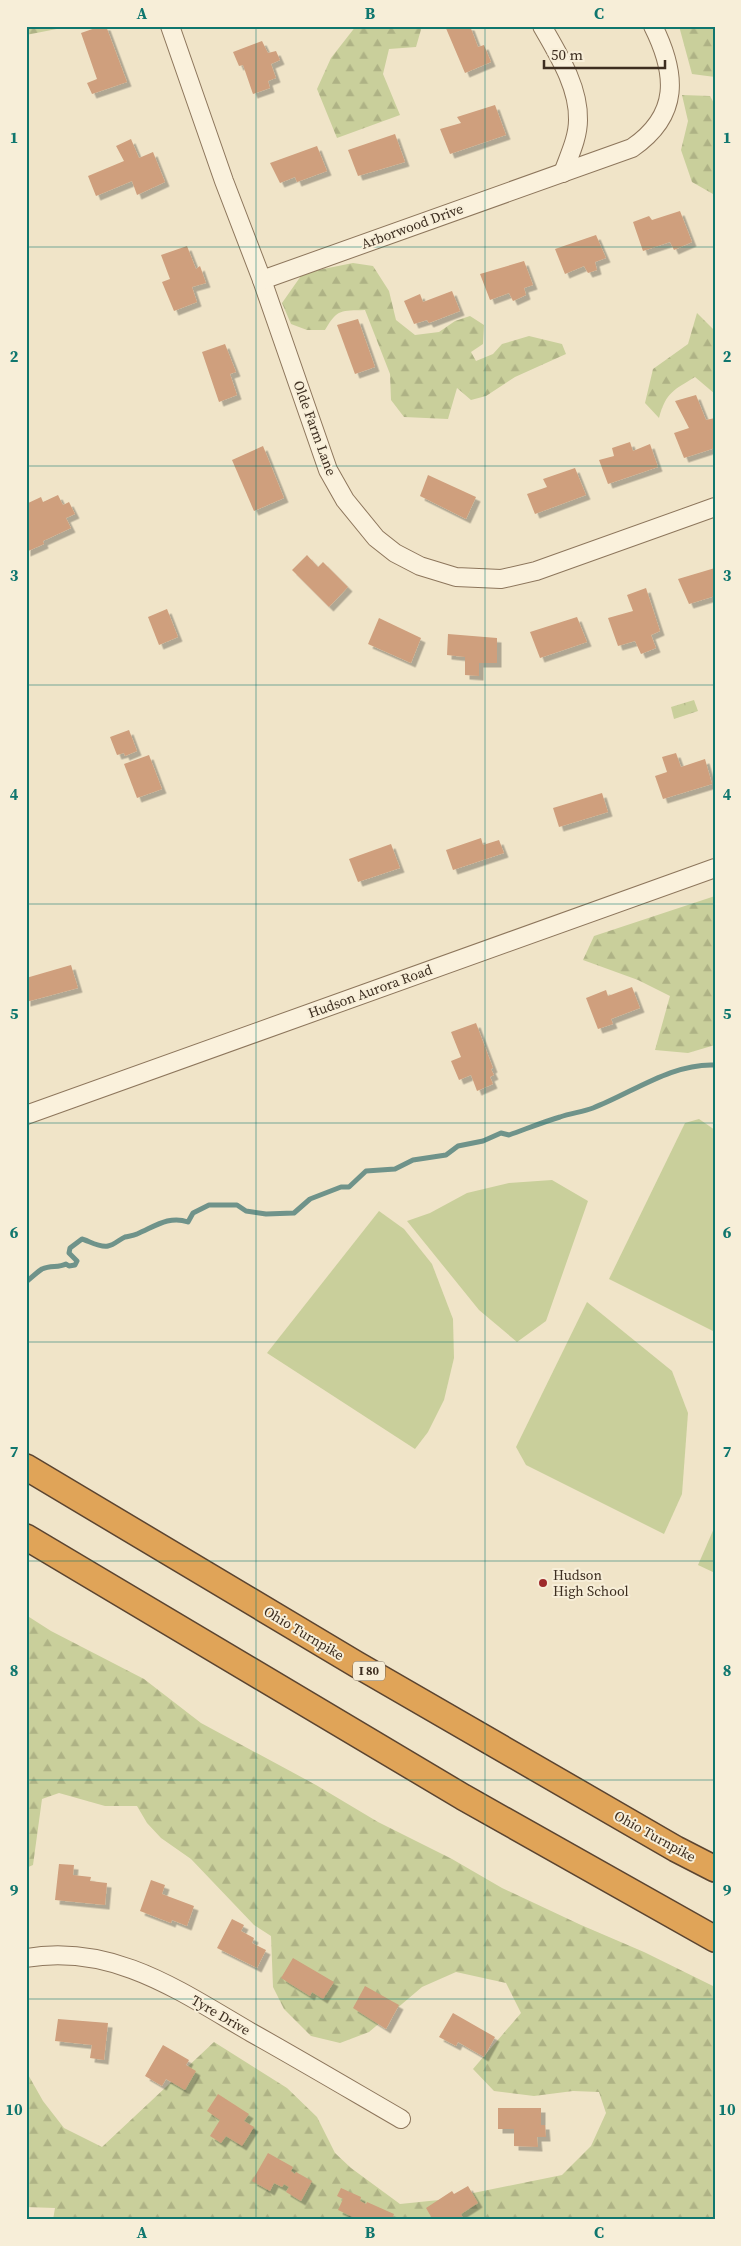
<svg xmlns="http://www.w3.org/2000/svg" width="741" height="2246" viewBox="0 0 741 2246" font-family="'Source Serif 4',serif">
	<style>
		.grass { fill: #c9cf9b }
		.forest { fill: url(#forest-firs) }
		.park { fill: url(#park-crowns) }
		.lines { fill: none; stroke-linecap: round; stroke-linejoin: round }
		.stream { stroke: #6f938a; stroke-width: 5 }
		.building { fill: #cf9f7d; filter: url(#shadow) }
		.minor-casing { stroke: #8d765c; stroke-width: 20 }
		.highway-casing { stroke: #5b4430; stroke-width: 28 }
		.minor { stroke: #faf1dc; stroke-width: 18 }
		.highway { stroke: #e0a458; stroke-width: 25 }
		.grid { fill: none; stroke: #0f766e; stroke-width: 1; stroke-opacity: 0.55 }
		.poi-dot { fill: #9e2a2b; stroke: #f7eed8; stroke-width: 2 }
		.labels { text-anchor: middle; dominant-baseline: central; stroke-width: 4; stroke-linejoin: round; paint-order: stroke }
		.shield { fill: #f7eed8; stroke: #756857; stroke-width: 1 }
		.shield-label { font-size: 12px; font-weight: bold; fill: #3d2e20 }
		.street-label { font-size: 14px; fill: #3d2e20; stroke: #f7eed8 }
		.poi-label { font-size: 14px; fill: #3d2e20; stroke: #f7eed8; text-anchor: start }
		.neatline { fill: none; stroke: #0f766e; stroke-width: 2 }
		.grid-label { font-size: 16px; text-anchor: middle; font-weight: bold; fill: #0f766e }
	</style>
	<defs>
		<pattern id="forest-firs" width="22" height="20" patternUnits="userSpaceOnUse" patternTransform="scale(1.25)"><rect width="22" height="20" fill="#c9cf9b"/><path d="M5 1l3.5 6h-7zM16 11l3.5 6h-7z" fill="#aeb285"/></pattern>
		<pattern id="park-crowns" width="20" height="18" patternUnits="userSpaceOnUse" patternTransform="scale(1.25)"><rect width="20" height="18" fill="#c9cf9b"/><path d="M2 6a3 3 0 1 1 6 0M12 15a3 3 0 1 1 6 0" fill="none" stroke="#aeb285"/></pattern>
		<filter id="shadow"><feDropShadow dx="4.5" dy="4.5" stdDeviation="0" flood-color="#0004"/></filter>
	</defs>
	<rect width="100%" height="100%" fill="#f0e4c8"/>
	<!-- grass -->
	<g class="grass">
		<path d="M699 1119 715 1130V1332L609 1279 685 1123Z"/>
		<path d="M552 1180 588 1201 546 1321 517 1342 479 1310 407 1221 430 1213 467 1193 509 1183Z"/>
		<path d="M379 1211 404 1229 432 1264 453 1319 454 1358 444 1400 428 1432 415 1449 267 1353Z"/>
		<path d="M587 1302 672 1371 688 1413 682 1494 664 1534 526 1465 516 1447Z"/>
		<path d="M715 1526V1573L698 1565Z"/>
	</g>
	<!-- forest -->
	<g class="forest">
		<path d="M26 26H72L26 35Z"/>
		<path d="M356 26H422L416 47 389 49 383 74 400 115 337 138 317 89 331 58Z"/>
		<path d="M679 26H715V77L692 74Z"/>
		<path d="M682 95 710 96 715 105V191L713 194 692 182 681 150 688 121Z"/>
		<path d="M353 263 373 266 389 291 396 320 415 335 439 332 455 321 470 316 484 325 483 344 471 352 476 361 493 354 502 344 529 336 562 344 566 354 515 377 486 396 471 400 457 388 448 419 404 417 391 400 390 374 365 310C341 311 338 308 325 330H307L291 324 282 303 303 273Z"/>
		<path d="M697 313 715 331V394L695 377C674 390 666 392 659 418L645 403 653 369 688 344Z"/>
		<path d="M715 896V1045L688 1053 655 1050 670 996 638 980 583 960 594 936Z"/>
		<path d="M26 1615 51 1631 144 1679 201 1723 316 1785 378 1822 452 1859 502 1888 581 1925 644 1952 715 1987V2220H53L55 2208 26 2207V2071L43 2101 64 2128 102 2147 214 2042 287 2088 317 2117 335 2153 351 2168 400 2204 439 2200 562 2175 591 2146 606 2113 599 2092 573 2091 534 2096 494 2091 473 2069 521 2013 506 1983 456 1972 422 1987 369 2032 340 2043 311 2036 284 2009 273 1987 271 1936 254 1925 191 1859 161 1838 147 1823 137 1806H105L59 1793 42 1799 33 1865 26 1868Z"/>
	</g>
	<!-- park -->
	<path class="park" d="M694 700 698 711 674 719 671 707Z"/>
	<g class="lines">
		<!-- stream -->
		<path class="stream" d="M26 1282C31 1278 37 1272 42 1269 51 1265 58 1268 66 1264L69 1266 75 1265 77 1261 69 1253 70 1248 82 1239C89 1241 100 1248 108 1246 114 1245 120 1239 125 1237 129 1236 133 1236 137 1234 154 1227 169 1215 188 1222L193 1213 209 1205H237L246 1211 266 1214 294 1213 310 1199 341 1187H349L366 1171 395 1169 413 1160 446 1155 458 1146 483 1141 501 1133 509 1135C526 1129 543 1122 560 1117 571 1113 583 1112 593 1108 632 1093 672 1063 715 1065"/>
	</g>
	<!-- building -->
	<g class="building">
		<path d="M101 26H106L127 82 92 94 87 83 97 79 81 33Z"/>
		<path d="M445 26H470L478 47 484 45 491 62 465 73Z"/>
		<path d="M262 41 268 53 276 51 280 60 271 64 276 78 268 81 270 88 253 94 243 65 239 66 233 52Z"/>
		<path d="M495 105 506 135 450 154 440 129 461 123 457 117Z"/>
		<path d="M395 134 405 162 358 176 348 150Z"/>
		<path d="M131 139 139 158 153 152 165 182 137 195 132 181 96 196 88 176 124 161 116 146Z"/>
		<path d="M317 146 327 171 297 182 295 177 280 183 270 163Z"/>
		<path d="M680 211 692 242 674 250 670 242 643 251 633 222 649 216 652 220Z"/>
		<path d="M596 235 606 258 595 262 597 270 588 273 584 266 565 274 555 249Z"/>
		<path d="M187 246 196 269 200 266 206 283 192 287 197 302 174 311 162 282 170 279 161 255Z"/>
		<path d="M524 261 533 285 524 288 526 295 513 301 509 293 490 300 480 274Z"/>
		<path d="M452 291 460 311 429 323 427 320 414 324 404 301 420 294 423 302Z"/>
		<path d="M358 319 375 367 355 374 337 325Z"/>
		<path d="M225 344 236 372 230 374 237 395 219 402 202 352Z"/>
		<path d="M696 395 706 420 715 418V448L684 458 674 433 689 428 675 401Z"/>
		<path d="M630 442 633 451 650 444 658 467 608 484 599 460 614 456 612 448Z"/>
		<path d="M263 446 284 498 254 511 232 460Z"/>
		<path d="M575 468 586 495 535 514 527 494 547 487 543 479Z"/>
		<path d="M428 475 476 497 466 519 420 496Z"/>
		<path d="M58 495 63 505 69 502 75 514 66 518 71 528 43 541 44 544 26 552V515L29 513 26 504 41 497 43 502Z"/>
		<path d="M307 555 318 567 323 562 348 587 329 607 292 570Z"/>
		<path d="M715 568V596L689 604 678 579Z"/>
		<path d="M646 588 660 631 651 635 656 648 641 654 635 641 618 646 608 618 633 611 627 595Z"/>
		<path d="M167 609 178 637 159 645 148 617Z"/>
		<path d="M577 617 587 642 540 658 530 632Z"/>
		<path d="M379 618 421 638 411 663 368 644Z"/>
		<path d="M448 634 497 638V663H479V676L465 675V657L447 655Z"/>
		<path d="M129 730 137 751 125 756 124 753 117 755 110 737Z"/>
		<path d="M676 753 681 767 705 759 712 784 663 799 655 776 667 772 662 757Z"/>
		<path d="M149 755 162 789 137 798 124 764Z"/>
		<path d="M602 793 608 812 559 827 553 808Z"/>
		<path d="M481 838 483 845 499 840 504 853 453 870 446 850Z"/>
		<path d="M391 844 400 868 358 882 349 859Z"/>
		<path d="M71 965 78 988 26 1002V978Z"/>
		<path d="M632 987 640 1008 611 1019 613 1024 598 1029 586 998 606 990 608 996Z"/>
		<path d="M476 1023 493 1068 491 1069 494 1075 490 1077 493 1084 477 1091 471 1075 459 1080 451 1061 461 1057 451 1032Z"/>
		<path d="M59 1864 74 1865 73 1875 91 1877 90 1881 107 1883 105 1905 55 1900Z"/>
		<path d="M151 1880 165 1885 162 1894 194 1906 187 1926 172 1920 171 1923 140 1911Z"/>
		<path d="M232 1919 244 1925 241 1931 254 1938 252 1943 266 1950 257 1968 217 1948Z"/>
		<path d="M293 1958 334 1982 323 1999 312 1992 310 1996 281 1978Z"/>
		<path d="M365 1986 399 2005 386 2029 353 2008Z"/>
		<path d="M453 2013 495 2037 484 2057 458 2042 456 2046 439 2037Z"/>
		<path d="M58 2019 108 2023 104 2060 90 2058 92 2045 55 2041Z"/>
		<path d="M163 2045 189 2060 186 2065 196 2071 185 2090 166 2079 162 2086 145 2076Z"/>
		<path d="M218 2094 249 2114 244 2121 254 2127 242 2146 226 2136 221 2143 210 2136 220 2120 207 2111Z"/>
		<path d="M498 2108H541V2125H545L546 2137H537L538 2147 514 2146V2129H498Z"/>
		<path d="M268 2153 293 2167 291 2171 295 2174 296 2172 312 2181 301 2201 286 2192 289 2187 284 2184 282 2187 274 2183 270 2191 252 2181Z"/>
		<path d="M468 2186 478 2203 461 2214 464 2220H433L426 2208 452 2191 454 2194Z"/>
		<path d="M341 2188 361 2197 360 2201 366 2204 367 2202 394 2214 392 2220H359L338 2210 343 2199 337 2196Z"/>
	</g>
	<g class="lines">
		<!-- minor casing -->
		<g class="minor-casing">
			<g id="minor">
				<path d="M170 26 224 181 262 280 328 470 345 500 376 538 395 553 420 566 456 577 501 579 536 571 715 507"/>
				<path d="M542 26C558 54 579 87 578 120 578 138 569 156 563 173"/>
				<path d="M262 280 632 148C680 115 677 74 653 26"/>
				<path d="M26 1115 715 868"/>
				<path d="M26 1958C114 1943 181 1992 252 2033 302 2061 351 2090 401 2119"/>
			</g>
		</g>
		<!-- highway casing -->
		<g class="highway-casing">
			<g id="highway">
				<path d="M26 1467 356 1664 676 1849 715 1869"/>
				<path d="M26 1537 463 1797 715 1939"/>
			</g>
		</g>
		<!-- minor -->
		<use href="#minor" class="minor"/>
		<!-- highway -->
		<use href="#highway" class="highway"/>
	</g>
	<!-- grid -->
	<path class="grid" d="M256 26V2220M485 26V2220M26 247H715M26 466H715M26 685H715M26 904H715M26 1123H715M26 1342H715M26 1561H715M26 1780H715M26 1999H715"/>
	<!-- markers -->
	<circle class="poi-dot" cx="543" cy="1583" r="5"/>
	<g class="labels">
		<!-- shield labels -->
		<rect class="shield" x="353" y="1661.5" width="32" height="19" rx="4"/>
		<g class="shield-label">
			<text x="369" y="1671">I 80</text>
		</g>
		<!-- street labels -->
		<g class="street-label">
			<text transform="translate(412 226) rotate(-20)">Arborwood Drive</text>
			<text transform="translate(315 428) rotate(70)">Olde Farm Lane</text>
			<text transform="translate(370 991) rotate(-20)">Hudson Aurora Road</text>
			<text transform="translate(304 1633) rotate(31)">Ohio Turnpike</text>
			<text transform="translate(655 1836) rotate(29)">Ohio Turnpike</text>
			<text transform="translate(221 2015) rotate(30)">Tyre Drive</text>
		</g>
		<!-- poi labels -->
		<g class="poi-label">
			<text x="553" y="1575">Hudson<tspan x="553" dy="16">High School</tspan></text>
		</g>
	</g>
	<!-- border -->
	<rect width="741" height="2246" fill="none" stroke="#f7eed8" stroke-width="55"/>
	<!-- scale -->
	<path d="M544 60v8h121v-8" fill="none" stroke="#3d2e20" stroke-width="2.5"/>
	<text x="551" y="60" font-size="15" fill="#3d2e20" stroke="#f7eed8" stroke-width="4" paint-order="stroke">50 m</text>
	<rect x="28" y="28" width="686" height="2190" class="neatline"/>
	<g class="grid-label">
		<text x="142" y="19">A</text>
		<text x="370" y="19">B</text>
		<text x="599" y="19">C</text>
		<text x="14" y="143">1</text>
		<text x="727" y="143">1</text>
		<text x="14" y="362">2</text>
		<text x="727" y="362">2</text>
		<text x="14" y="581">3</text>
		<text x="727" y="581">3</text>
		<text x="14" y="800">4</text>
		<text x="727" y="800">4</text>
		<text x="14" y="1019">5</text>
		<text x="727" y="1019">5</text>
		<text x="14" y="1238">6</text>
		<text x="727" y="1238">6</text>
		<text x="14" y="1457">7</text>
		<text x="727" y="1457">7</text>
		<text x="14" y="1676">8</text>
		<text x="727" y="1676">8</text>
		<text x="14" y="1896">9</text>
		<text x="727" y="1896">9</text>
		<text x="14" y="2115">10</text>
		<text x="727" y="2115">10</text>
		<text x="142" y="2238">A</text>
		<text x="370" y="2238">B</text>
		<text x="599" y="2238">C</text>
	</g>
</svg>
